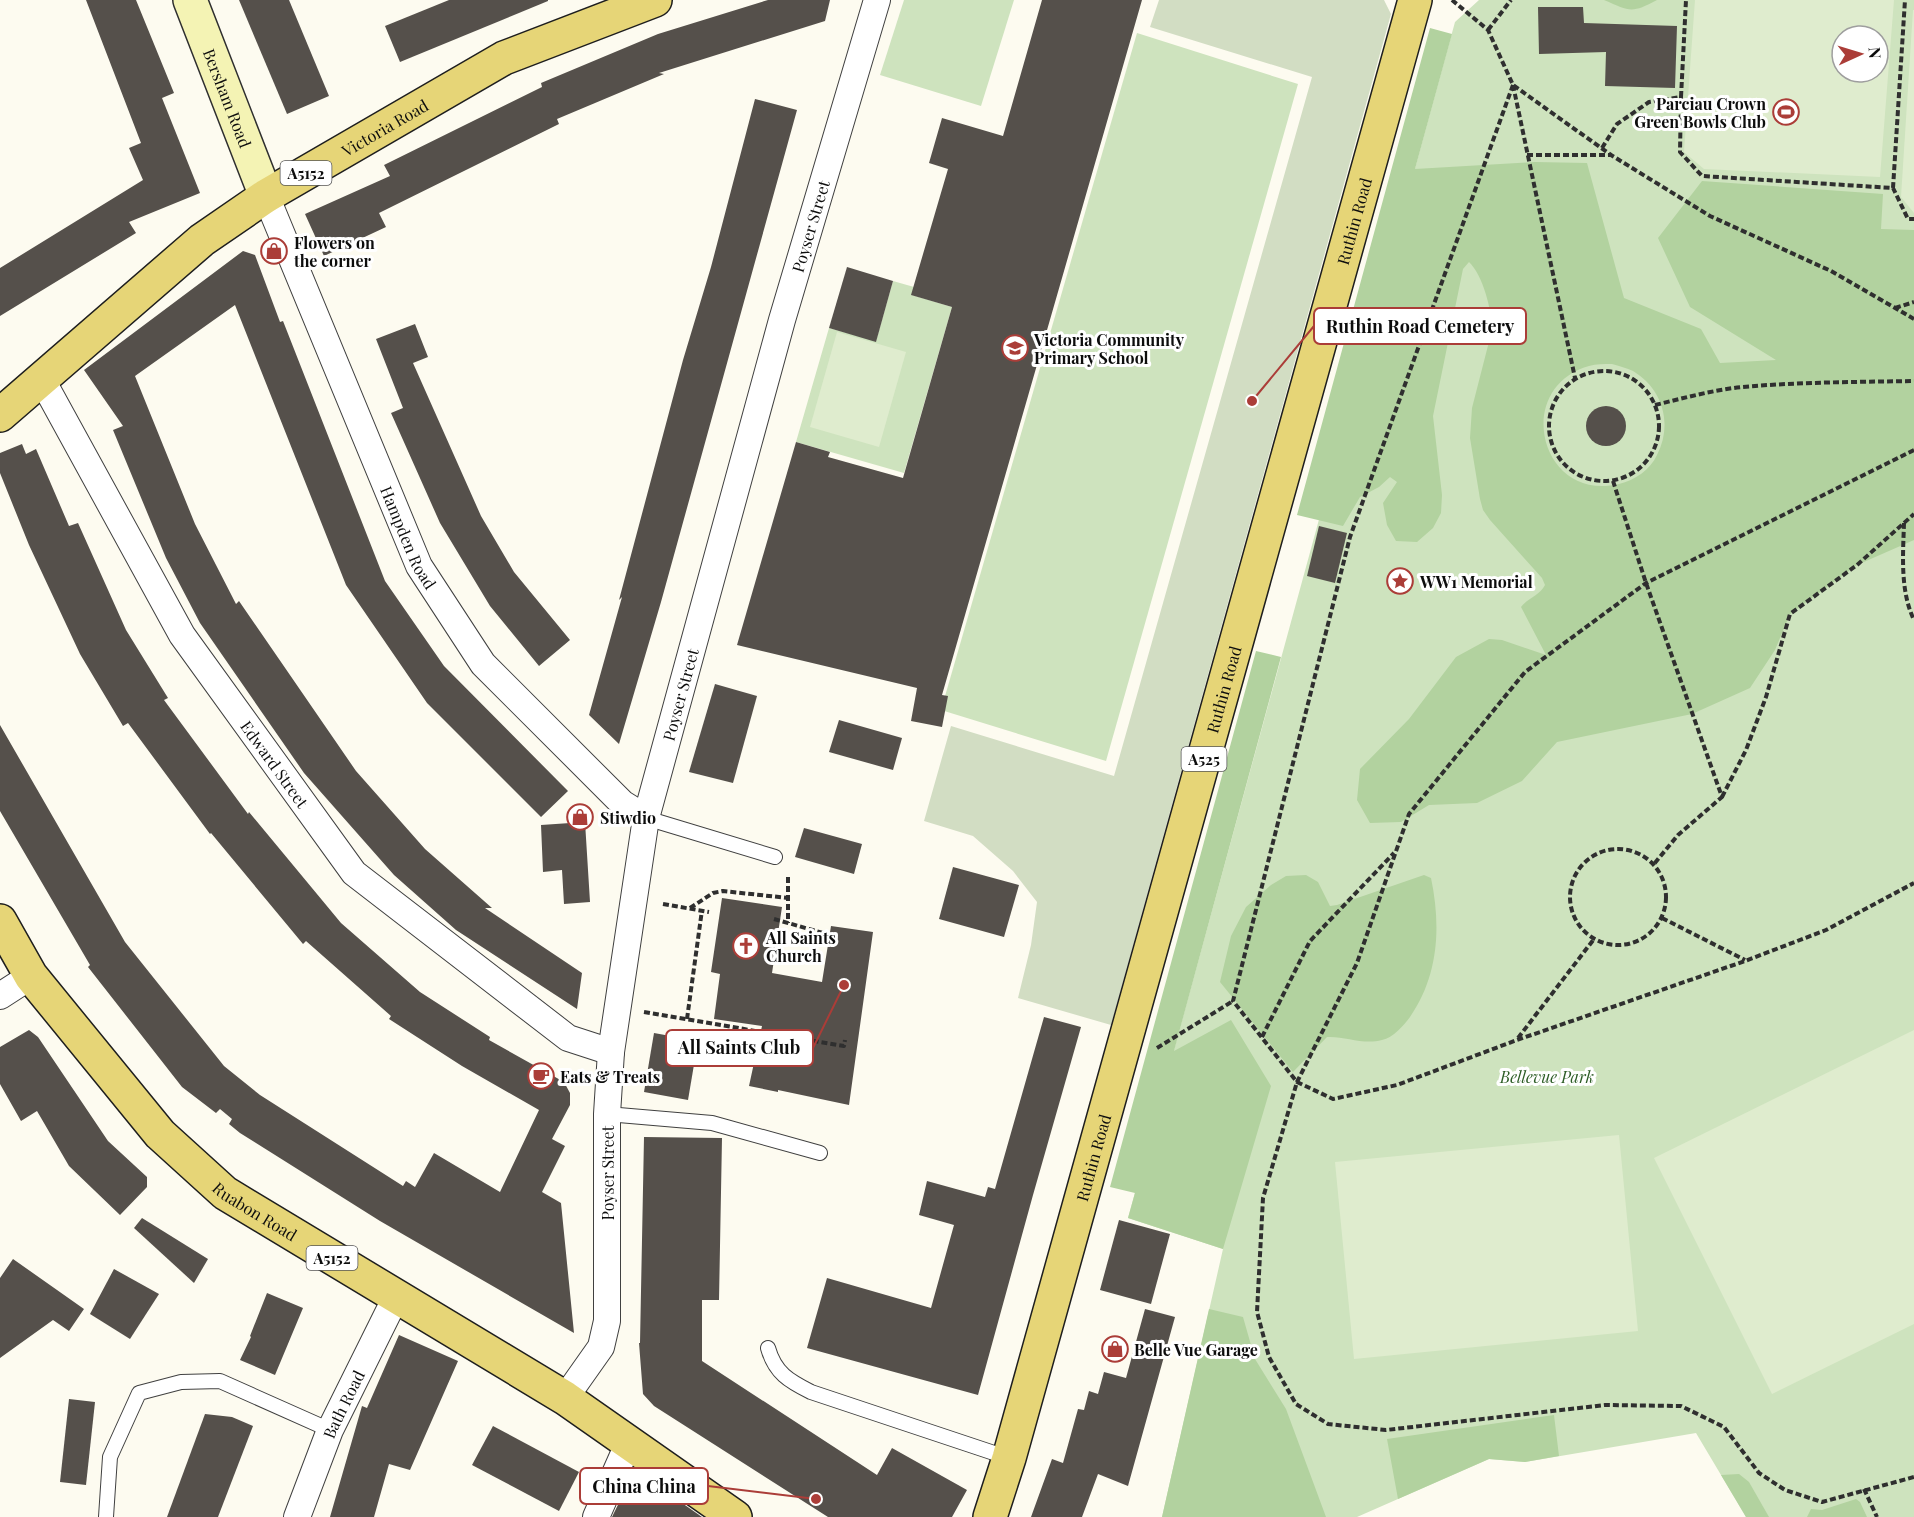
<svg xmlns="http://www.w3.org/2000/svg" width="1914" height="1517" viewBox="0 0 1914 1517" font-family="'Playfair Display',serif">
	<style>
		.green { fill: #cee3be; fill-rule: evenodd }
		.forest { fill: #b2d29f; fill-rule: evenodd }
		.cemetery { fill: #d2ddc3 }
		.pitch { fill: #dfecce; fill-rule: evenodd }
		.building { fill: #55504b }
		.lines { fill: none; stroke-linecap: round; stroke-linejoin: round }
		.service-casing { stroke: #404040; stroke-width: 16 }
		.minor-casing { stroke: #404040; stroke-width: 28 }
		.secondary-casing { stroke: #2f2f2f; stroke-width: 36 }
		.primary-casing { stroke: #1e1e1e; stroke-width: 36 }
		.path { stroke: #2f2f2f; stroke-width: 4; stroke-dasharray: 6 3; stroke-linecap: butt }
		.service { stroke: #fff; stroke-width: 14 }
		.minor { stroke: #fff; stroke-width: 26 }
		.secondary { stroke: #f4f3b4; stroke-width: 33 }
		.primary { stroke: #e6d577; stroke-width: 33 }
		.labels { text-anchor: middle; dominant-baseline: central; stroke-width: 6; stroke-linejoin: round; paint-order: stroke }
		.shield { fill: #fff; stroke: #565656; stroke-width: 1.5 }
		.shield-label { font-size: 15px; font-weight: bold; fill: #0d0d0d }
		.street-label { font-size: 16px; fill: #0d0d0d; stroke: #fff }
		.poi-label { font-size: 16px; font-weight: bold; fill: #0d0d0d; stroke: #fff; text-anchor: start }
		.park-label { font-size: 16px; font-style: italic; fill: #2d5d26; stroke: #fff }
		.leader { fill: none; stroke: #ab3d38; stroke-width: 2 }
		.callout-dot { fill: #ab3d38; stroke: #fff; stroke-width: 2 }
		.callout { fill: #fff; stroke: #ab3d38; stroke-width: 2 }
		.callout-label { font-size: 18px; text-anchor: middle; font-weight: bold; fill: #0d0d0d }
	</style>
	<rect width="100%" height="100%" fill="#fdfbf0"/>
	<!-- green -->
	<g class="green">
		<path d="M904 0H1014L981 106 880 75Z"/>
		<path d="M1479 0H1914V1517H1746L1696 1433 1525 1462 1489 1459 1357 1517H1162L1223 1249 1128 1218 1455 22ZM1842 36H1878V72H1842Z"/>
		<path d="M1137 33 1298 84 1106 761 941 710Z"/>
		<path d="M893 281 914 287 912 295 952 307 904 473 796 442 829 328 876 341Z"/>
	</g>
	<!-- forest -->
	<g class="forest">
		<path d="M1604 0H1657C1631 14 1630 11 1604 0Z"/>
		<path d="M1430 28 1452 34 1415 169 1535 162 1587 163 1624 298 1701 329 1720 363 1776 360 1690 307 1658 238 1702 181 1883 194 1881 229 1914 230V540L1857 565 1790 614 1775 650 1750 688 1692 714 1557 742 1522 781 1477 803 1429 805 1401 822 1370 823 1357 800 1360 769 1409 719 1456 657 1489 639 1502 640 1546 655 1521 607C1528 598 1540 595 1545 585L1542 578 1490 520 1483 510 1480 499 1470 438 1472 408 1492 330C1492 311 1483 275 1469 262L1463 269 1433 416 1442 495 1441 513 1433 528 1417 542 1396 541 1387 525 1383 503 1397 482 1390 477 1379 487 1360 497 1343 526 1297 515ZM1612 364C1619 366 1627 368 1633 371 1663 389 1673 424 1657 455 1650 470 1635 480 1619 484 1540 503 1512 388 1589 366 1596 364 1604 364 1612 364Z"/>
		<path d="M1256 651 1281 657 1174 1051 1231 1020 1271 1086 1223 1249 1128 1218 1135 1193 1110 1187Z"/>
		<path d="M1306 875 1318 882 1330 906 1337 905 1424 875 1431 878C1441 926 1439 975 1410 1017 1404 1025 1393 1038 1382 1040 1363 1045 1345 1036 1327 1037L1293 1072 1220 982 1231 936 1246 907 1271 885 1286 876Z"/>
		<path d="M1209 1309 1243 1317 1255 1359 1286 1409 1326 1517H1162Z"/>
		<path d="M1554 1415 1559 1456 1525 1462 1489 1459 1398 1499 1387 1439Z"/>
		<path d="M1739 1474 1749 1482 1769 1517H1746L1721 1475Z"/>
		<path d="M1856 1499 1860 1502 1867 1517H1807L1811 1509 1822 1510Z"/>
	</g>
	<!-- cemetery -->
	<path class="cemetery" d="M1159 0H1384L1391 14 1111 1025 1018 998 1031 945 1037 902 1013 871 973 836 924 821 951 726 1114 776 1312 77 1150 27Z"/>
	<!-- pitch -->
	<g class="pitch">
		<path d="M1695 0H1894L1880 177 1704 169 1684 152ZM1842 36H1878V72H1842Z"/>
		<path d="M1913 10H1914V213L1901 197Z"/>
		<path d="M837 332 906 352 879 447 810 427Z"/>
		<path d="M1914 1030V1324L1772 1394 1654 1158Z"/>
		<path d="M1619 1135 1638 1331 1354 1359 1335 1162Z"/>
	</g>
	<!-- building -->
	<g class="building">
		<path d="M86 0H136L174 93 162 98 200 193 129 222 136 233 0 316V268L143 180 129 148 141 143Z"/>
		<path d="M239 0H289L329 96 287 114Z"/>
		<path d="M449 0H548V1L400 62 385 26Z"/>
		<path d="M768 0H830L825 21 659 73 664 74 557 119 559 124 379 213 386 227 324 256 305 214 390 176 384 165 542 87 541 83 658 34Z"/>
		<path d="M1042 0H1142L942 695 948 696 942 727 911 721 917 688 737 645 796 442 830 452 828 457 903 478 952 307 911 295 948 169 929 163 942 118 1003 136Z"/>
		<path d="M1538 7H1583L1584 23 1677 26 1675 88 1605 86 1606 52 1539 54Z"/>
		<path d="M755 99 797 110 661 602 619 744 589 715 622 597 619 600 683 360 711 267Z"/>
		<path d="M243 251 255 255 280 322 283 321 385 581 444 666 568 791 541 817 427 703 346 585 235 305 135 376 195 524 236 604 239 601 356 771 425 849 492 908H485L582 973 577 1009 456 930 394 875 304 773 200 623 166 558 113 430 123 426 84 370Z"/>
		<path d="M847 267 893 281 876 342 829 328Z"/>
		<path d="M415 324 428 357 413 363 481 516 514 572 570 640 539 666 490 606 440 523 391 413 403 408 376 339Z"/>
		<circle cx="1606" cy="426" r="20"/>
		<path d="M22 444 26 454 36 449 69 526 78 523 126 630 168 698 164 700 248 814 249 812 341 923 420 992 490 1037 489 1040 564 1082 570 1093V1105L552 1139 565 1146 542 1192 561 1203 574 1333 380 1221 240 1133 229 1124 232 1119 220 1109 216 1113 182 1087 88 967 90 965 0 811V725L125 942 224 1066 260 1095 403 1186 406 1181 415 1187 434 1153 500 1192 539 1110 462 1066 389 1019 391 1016 306 941 303 944 211 833 210 834 128 723 123 726 80 654 29 545 0 473V453Z"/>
		<path d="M1319 526 1347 533 1335 583 1307 576Z"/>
		<path d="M715 684 757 696 733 783 689 772Z"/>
		<path d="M839 720 902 738 893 770 829 752Z"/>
		<path d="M585 822 590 902 564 904 562 870 543 872 541 825Z"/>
		<path d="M804 828 862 844 854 874 795 857Z"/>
		<path d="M953 867 1019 885 1004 937 939 919Z"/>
		<path d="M722 898 782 907 772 973 822 982 831 926 873 932 849 1105 778 1090V1092L749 1086 762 1026 714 1019 720 974 711 972Z"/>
		<path d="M1044 1017 1081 1027 1033 1195 978 1395 807 1348 827 1278 931 1308 954 1225 919 1215 927 1181 985 1197 988 1187 995 1189Z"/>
		<path d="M29 1030 38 1037 108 1141 147 1177V1187L120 1215 69 1166 37 1111 21 1121 0 1084V1047Z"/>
		<path d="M654 1033 698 1041 688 1100 644 1092Z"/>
		<path d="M644 1137 722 1138 719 1300H702V1361L877 1475 892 1448 967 1490 952 1517H828L654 1406 643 1394 639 1343H640Z"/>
		<path d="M142 1218 208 1259 194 1283 134 1228Z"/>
		<path d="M1119 1220 1170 1234 1151 1304 1100 1290Z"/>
		<path d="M13 1259 84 1309 69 1331 53 1320 0 1358V1278Z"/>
		<path d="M114 1269 159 1294 130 1339 90 1314Z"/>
		<path d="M267 1293 303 1308 275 1375 240 1360 251 1337 250 1336Z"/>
		<path d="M1145 1309 1175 1317 1128 1486 1098 1474 1082 1517H1031L1052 1459 1063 1463 1078 1409 1084 1410 1089 1391 1098 1394 1104 1372 1126 1378Z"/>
		<path d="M399 1335 458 1361 410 1470 389 1464 374 1517H330L362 1406 367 1408Z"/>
		<path d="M69 1399 95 1402 86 1485 60 1482Z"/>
		<path d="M205 1414 232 1417 253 1426 218 1517H167Z"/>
		<path d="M493 1426 579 1472 559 1511 472 1465Z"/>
		<path d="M635 1470 702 1517H612Z"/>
	</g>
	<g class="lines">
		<!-- service casing -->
		<g class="service-casing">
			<g id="service">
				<path d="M646 818 775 857"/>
				<path d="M607 1114 712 1123 820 1153"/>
				<path d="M768 1348C775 1373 789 1381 811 1392L1009 1458"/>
				<path d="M106 1517 110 1457 139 1393 181 1382 220 1381 330 1430"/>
			</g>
		</g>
		<!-- minor casing -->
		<g class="minor-casing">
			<g id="minor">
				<path id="s1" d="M266 196 419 566 483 664 622 803 646 818"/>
				<path id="s2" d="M41 378 182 635 354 873 568 1038 611 1052"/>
				<path d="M0 996 31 976"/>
				<path id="s3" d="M565 1398 601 1347 607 1321V1114L611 1052 646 818 782 320 877 0"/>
				<path id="s4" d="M297 1517 330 1430 396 1297"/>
				<path d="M596 1517 629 1442"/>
			</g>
		</g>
		<!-- secondary casing -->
		<g class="secondary-casing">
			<g id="secondary">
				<path id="s5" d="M190 0 266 196"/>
			</g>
		</g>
		<!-- primary casing -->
		<g class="primary-casing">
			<g id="primary">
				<path id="s6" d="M0 415 202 240 266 196 504 58 655 0"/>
				<path id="s7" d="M0 921 31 976 160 1134 225 1193 565 1398 735 1517"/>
				<path id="s8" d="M990 1517 1009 1458 1415 0"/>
			</g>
		</g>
		<!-- path -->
		<g class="path">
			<path d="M1452 0 1488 30 1513 85 1611 155 1710 216 1831 271 1914 319"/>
			<path d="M1488 30 1511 0"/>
			<path d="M1513 85 1350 537 1233 1001 1297 1082 1333 1099 1397 1085 1517 1040 1745 961 1826 930 1914 883"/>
			<path d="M1513 85 1575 378"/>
			<path d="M1681 97 1686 0"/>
			<path d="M1602 148 1617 124 1649 102 1681 97 1680 152 1702 176 1893 188 1908 219H1914"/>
			<path d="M1527 155H1610"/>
			<path d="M1893 188 1905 0"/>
			<path d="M1895 308 1914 302"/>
			<circle cx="1604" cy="426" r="55"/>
			<path d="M1655 405C1684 398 1713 390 1742 387 1799 382 1857 382 1914 381"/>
			<path d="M1914 450 1646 583 1525 672 1409 814 1357 963 1297 1082 1263 1198 1257 1312 1269 1357 1296 1404 1328 1424 1386 1430 1605 1405 1681 1406 1724 1427 1759 1473 1785 1490 1822 1502 1914 1477"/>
			<path d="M1613 481 1646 583 1722 797 1678 835 1654 864"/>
			<path d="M1904 523C1903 555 1900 591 1914 620"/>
			<path d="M1722 797 1746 750 1766 697 1790 614 1857 565 1914 514"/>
			<circle cx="1618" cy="897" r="48"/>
			<path d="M788 877V923"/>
			<path d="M663 904 709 912"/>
			<path d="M690 908 713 893 723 891 788 898"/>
			<path d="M1662 918 1745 960"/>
			<path d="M774 919 830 935"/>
			<path d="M644 1012 844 1046 845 1040"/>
			<path d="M687 1019 702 910"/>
			<path d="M1262 1037 1310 941 1394 853"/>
			<path d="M1518 1038 1594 939"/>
			<path d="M1157 1048 1233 1001"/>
			<path d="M1864 1489 1877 1517"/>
		</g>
		<!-- service -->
		<use href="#service" class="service"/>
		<!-- minor -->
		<use href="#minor" class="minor"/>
		<!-- secondary -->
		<use href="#secondary" class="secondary"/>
		<!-- primary -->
		<use href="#primary" class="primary"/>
	</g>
	<!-- icons -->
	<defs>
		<g id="stadium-ring" transform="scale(1.35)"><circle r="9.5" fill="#fff" stroke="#ab3d38" stroke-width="1.5"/><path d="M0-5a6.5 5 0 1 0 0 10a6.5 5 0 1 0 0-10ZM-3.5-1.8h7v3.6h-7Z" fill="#ab3d38"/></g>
		<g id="shop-ring" transform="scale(1.35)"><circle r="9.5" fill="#fff" stroke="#ab3d38" stroke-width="1.5"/><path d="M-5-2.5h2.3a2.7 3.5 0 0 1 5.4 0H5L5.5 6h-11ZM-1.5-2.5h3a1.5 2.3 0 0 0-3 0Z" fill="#ab3d38"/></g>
		<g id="school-ring" transform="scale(1.35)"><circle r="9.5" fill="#fff" stroke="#ab3d38" stroke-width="1.5"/><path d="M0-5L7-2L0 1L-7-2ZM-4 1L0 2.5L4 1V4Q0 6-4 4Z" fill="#ab3d38"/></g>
		<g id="sight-ring" transform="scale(1.35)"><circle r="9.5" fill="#fff" stroke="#ab3d38" stroke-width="1.5"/><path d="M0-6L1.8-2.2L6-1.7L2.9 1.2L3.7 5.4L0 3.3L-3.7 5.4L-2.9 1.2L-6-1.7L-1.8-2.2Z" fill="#ab3d38"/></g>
		<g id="church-ring" transform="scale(1.35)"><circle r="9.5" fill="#fff" stroke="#ab3d38" stroke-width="1.5"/><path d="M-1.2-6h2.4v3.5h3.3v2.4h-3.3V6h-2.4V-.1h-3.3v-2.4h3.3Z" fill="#ab3d38"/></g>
		<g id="cafe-ring" transform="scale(1.35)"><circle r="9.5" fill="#fff" stroke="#ab3d38" stroke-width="1.5"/><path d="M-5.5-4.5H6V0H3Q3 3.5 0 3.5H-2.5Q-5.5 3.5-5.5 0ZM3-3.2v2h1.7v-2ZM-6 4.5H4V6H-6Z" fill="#ab3d38"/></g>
	</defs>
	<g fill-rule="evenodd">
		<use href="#stadium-ring" x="1786" y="112"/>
		<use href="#shop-ring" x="274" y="251"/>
		<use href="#school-ring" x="1015" y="348"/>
		<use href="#sight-ring" x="1400" y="581"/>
		<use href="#shop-ring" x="580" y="817"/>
		<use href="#church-ring" x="746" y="946"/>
		<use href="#cafe-ring" x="541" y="1076"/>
		<use href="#shop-ring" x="1115" y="1349"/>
	</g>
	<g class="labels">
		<!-- shield labels -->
		<g class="shield">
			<rect x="280.5" y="161" width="51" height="24" rx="4.5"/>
			<rect x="1181.5" y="747" width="45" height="24" rx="4.5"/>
			<rect x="306.5" y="1246" width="51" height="24" rx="4.5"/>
		</g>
		<g class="shield-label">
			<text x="306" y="173">A5152</text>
			<text x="1204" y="759">A525</text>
			<text x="332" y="1258">A5152</text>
		</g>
		<!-- street labels -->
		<g class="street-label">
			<text stroke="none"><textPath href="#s5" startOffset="105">Bersham Road</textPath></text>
			<text stroke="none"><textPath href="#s6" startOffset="482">Victoria Road</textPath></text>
			<text stroke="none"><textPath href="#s8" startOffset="1346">Ruthin Road</textPath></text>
			<text stroke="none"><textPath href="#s3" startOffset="1209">Poyser Street</textPath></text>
			<text stroke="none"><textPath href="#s1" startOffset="370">Hampden Road</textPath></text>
			<text stroke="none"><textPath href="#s8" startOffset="860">Ruthin Road</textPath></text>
			<text stroke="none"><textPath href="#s3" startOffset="723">Poyser Street</textPath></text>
			<text stroke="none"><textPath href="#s2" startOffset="452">Edward Street</textPath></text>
			<text stroke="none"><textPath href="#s8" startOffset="374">Ruthin Road</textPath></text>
			<text transform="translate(607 1173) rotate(-90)">Poyser Street</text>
			<text stroke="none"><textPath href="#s7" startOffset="390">Ruabon Road</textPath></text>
			<text stroke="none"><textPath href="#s4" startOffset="122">Bath Road</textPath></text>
		</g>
		<!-- poi labels -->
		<g class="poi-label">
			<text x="1766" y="103" text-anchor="end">Parciau Crown<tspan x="1766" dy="18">Green Bowls Club</tspan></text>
			<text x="294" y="242">Flowers on<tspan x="294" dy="18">the corner</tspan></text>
			<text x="1034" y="339">Victoria Community<tspan x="1034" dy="18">Primary School</tspan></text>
			<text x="1420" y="581">WW1 Memorial</text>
			<text x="600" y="817">Stiwdio</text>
			<text x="766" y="937">All Saints<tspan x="766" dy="18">Church</tspan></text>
			<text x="560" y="1076">Eats &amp; Treats</text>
			<text x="1134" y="1349">Belle Vue Garage</text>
		</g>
		<!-- park labels -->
		<g class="park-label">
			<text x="1547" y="1076">Bellevue Park</text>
		</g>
	</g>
	<!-- callouts -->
	<path class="leader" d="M1252 401L1314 326M844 985L813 1048M816 1499L708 1486"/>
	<g class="callout-dot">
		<circle cx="1252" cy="401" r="6"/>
		<circle cx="844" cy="985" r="6"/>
		<circle cx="816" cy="1499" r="6"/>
	</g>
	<g class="callout">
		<rect x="1314" y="308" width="212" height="36" rx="6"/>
		<rect x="666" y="1030" width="147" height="36" rx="6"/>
		<rect x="580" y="1468" width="128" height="36" rx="6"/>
	</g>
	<g class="callout-label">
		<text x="1420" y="333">Ruthin Road Cemetery</text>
		<text x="739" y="1054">All Saints Club</text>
		<text x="644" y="1493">China China</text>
	</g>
	<!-- north arrow -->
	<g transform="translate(1860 54) rotate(86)"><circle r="28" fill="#ffffff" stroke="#9e9e9e" stroke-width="1.5"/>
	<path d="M0-4.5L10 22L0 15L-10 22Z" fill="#ab3d38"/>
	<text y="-9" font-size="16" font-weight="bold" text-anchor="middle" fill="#0d0d0d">N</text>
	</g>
</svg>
